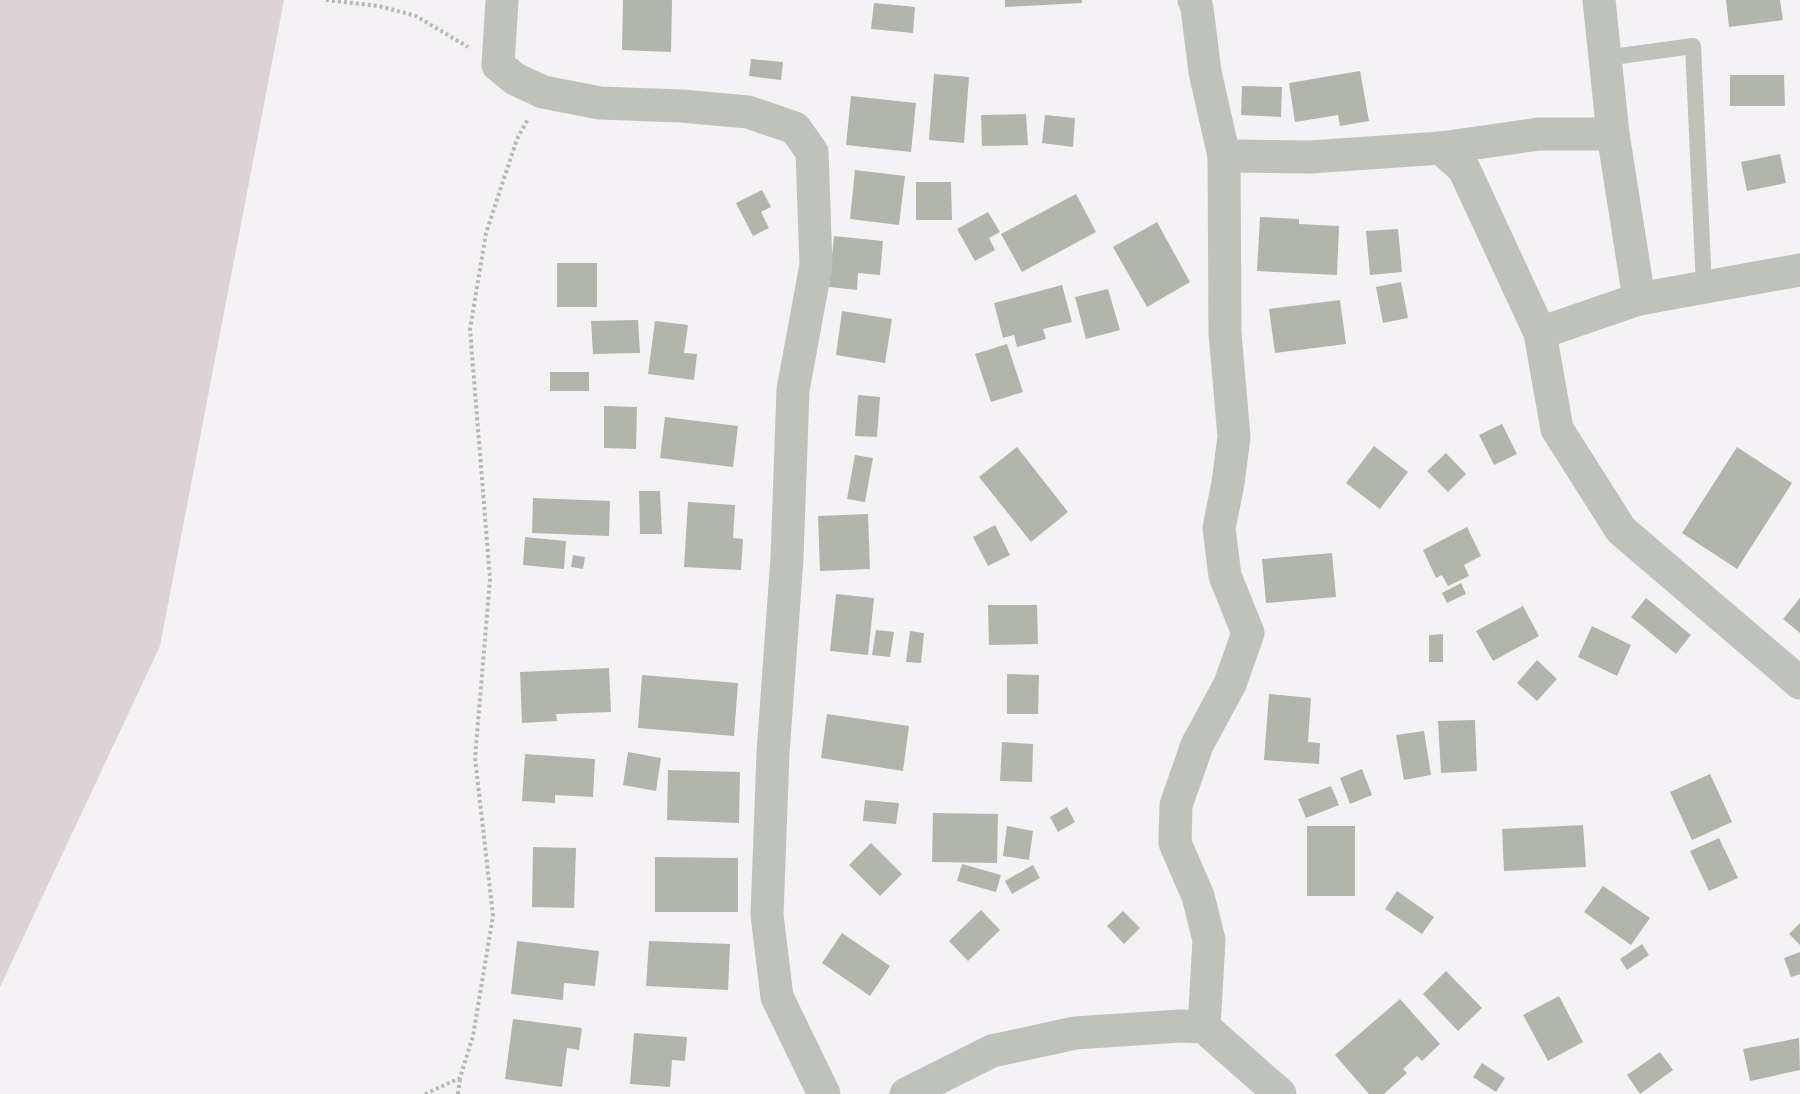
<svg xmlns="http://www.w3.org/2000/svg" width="1800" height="1094" viewBox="0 0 1800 1094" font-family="'Space Grotesk',sans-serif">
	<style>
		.green { fill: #dcd3d6 }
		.building { fill: #b2b6aa }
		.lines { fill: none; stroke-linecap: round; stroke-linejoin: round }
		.path { stroke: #b6b9b3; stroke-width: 4; stroke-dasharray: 3 3; stroke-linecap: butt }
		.lane { stroke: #bec2ba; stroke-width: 16 }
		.street { stroke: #bec2ba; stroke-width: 33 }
	</style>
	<rect width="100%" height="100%" fill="#f5f2f5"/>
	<!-- green -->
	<path class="green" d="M0 0H284L160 646 0 987Z"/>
	<!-- building -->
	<g class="building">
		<path d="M623 0H672L671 52 622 50Z"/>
		<path d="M1005 0H1082V3L1005 7Z"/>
		<path d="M1726 0H1780L1783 20 1729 27Z"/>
		<path d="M874 3 915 7 913 33 871 29Z"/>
		<path d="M751 59 783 62 781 80 749 76Z"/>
		<path d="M1360 71 1369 121 1340 126 1338 115 1295 122 1289 83Z"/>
		<path d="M934 74 969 77 964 143 929 140Z"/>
		<path d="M1730 75H1784L1785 106H1730Z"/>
		<path d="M1242 86 1282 87 1281 117 1241 115Z"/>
		<path d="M851 96 916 103 911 152 846 145Z"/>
		<path d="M1026 114 1028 145 982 146 981 115Z"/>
		<path d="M1045 115 1075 118 1073 147 1042 143Z"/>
		<path d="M1780 154 1786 183 1747 191 1741 162Z"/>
		<path d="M855 170 905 176 899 225 850 219Z"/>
		<path d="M916 182H951L952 220H916Z"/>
		<path d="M762 190 771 207 761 212 769 228 753 236 736 203Z"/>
		<path d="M1076 194 1096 232 1022 272 1001 234Z"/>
		<path d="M988 212 1000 232 989 238 995 250 975 261 957 229Z"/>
		<path d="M1260 217 1299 219V224L1339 226 1337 275 1257 271Z"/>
		<path d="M1157 222 1190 282 1147 307 1113 247Z"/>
		<path d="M1398 229 1402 272 1370 275 1366 231Z"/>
		<path d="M834 236 883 241 880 275 858 273 857 290 829 287Z"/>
		<rect x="557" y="263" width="40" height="44"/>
		<path d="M1401 282 1408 318 1383 323 1376 287Z"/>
		<path d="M1062 285 1072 322 1043 329 1046 339 1017 347 1014 335 1003 338 994 303Z"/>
		<path d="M1108 289 1120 330 1086 339 1075 297Z"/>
		<path d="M1340 300 1346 344 1275 353 1269 309Z"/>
		<path d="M842 311 892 319 885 363 836 355Z"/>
		<path d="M638 320 640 353 593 354 591 321Z"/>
		<path d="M655 321 688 325 684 353 697 354 694 380 648 374Z"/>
		<path d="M1007 344 1023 392 991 402 975 354Z"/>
		<rect x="550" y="372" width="39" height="19"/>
		<path d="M858 395 880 397 877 437 855 436Z"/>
		<path d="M604 406 637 407 636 449 604 448Z"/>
		<path d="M665 417 738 426 733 467 660 458Z"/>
		<path d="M1502 424 1517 454 1494 465 1479 435Z"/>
		<path d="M1374 446 1408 472 1380 509 1346 483Z"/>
		<path d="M1017 447 1068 512 1031 542 979 477Z"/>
		<path d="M1737 447 1792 483 1737 569 1682 533Z"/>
		<path d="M1446 453 1466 474 1448 492 1427 471Z"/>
		<path d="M855 455 873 458 865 502 847 499Z"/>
		<path d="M639 491H660L662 534H640Z"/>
		<path d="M533 498 610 501 609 536 532 533Z"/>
		<path d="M688 502 735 505 733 538 743 539 741 570 684 567Z"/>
		<path d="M868 514 870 569 820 571 818 516Z"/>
		<path d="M995 525 1010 555 988 566 973 537Z"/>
		<path d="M1467 527 1481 556 1464 565 1469 576 1448 586 1442 575 1436 578 1423 550Z"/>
		<path d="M525 537 566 541 564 569 523 565Z"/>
		<path d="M1332 553 1336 597 1266 603 1262 559Z"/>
		<path d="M573 555 585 557 583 569 571 567Z"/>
		<path d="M1461 583 1466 594 1447 603 1442 593Z"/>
		<path d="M836 594 874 598 868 655 830 651Z"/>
		<path d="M1646 598 1691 635 1676 654 1631 617Z"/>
		<path d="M1800 598V633L1783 619Z"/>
		<path d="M988 605H1037L1038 644 989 645Z"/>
		<path d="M1523 606 1539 636 1493 661 1476 631Z"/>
		<path d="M1592 626 1631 645 1617 676 1578 657Z"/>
		<path d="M876 630 894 632 890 657 872 655Z"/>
		<path d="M910 631 924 633 921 663 906 662Z"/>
		<path d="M1443 634V662H1429V635Z"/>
		<path d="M1537 660 1557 679 1537 701 1517 683Z"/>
		<path d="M609 668 611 712 556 714 557 721 522 723 520 672Z"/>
		<path d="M1007 674 1039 675 1038 714H1007Z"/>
		<path d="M642 675 738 683 734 736 638 728Z"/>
		<path d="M1269 694 1311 698 1308 742 1320 743 1319 764 1264 760Z"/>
		<path d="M827 714 909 726 903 771 821 758Z"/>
		<path d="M1475 720 1477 771 1441 773 1438 721Z"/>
		<path d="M1424 731 1431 775 1404 780 1396 735Z"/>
		<path d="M1002 742 1033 744 1032 782 1000 781Z"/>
		<path d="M628 752 661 758 656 791 623 785Z"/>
		<path d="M525 754 595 759 593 797 555 795V803L522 801Z"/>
		<path d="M1362 769 1372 795 1350 804 1340 778Z"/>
		<path d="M668 770 740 772 739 823 667 820Z"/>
		<path d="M1710 774 1732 822 1692 840 1670 792Z"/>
		<path d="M1331 786 1339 805 1306 818 1298 799Z"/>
		<path d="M865 800 899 803 896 824 863 821Z"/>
		<path d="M1067 807 1075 822 1058 832 1050 817Z"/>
		<path d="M933 813 998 814 997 863 932 862Z"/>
		<path d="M1583 825 1586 867 1504 871 1502 829Z"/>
		<path d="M1007 826 1033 831 1029 860 1003 856Z"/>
		<rect x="1307" y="826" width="48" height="70"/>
		<path d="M1719 838 1738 878 1709 891 1690 851Z"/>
		<path d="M871 843 902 874 880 896 849 865Z"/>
		<path d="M533 847 576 848 574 908 532 907Z"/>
		<path d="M655 857 738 858V912H655Z"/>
		<path d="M962 864 1001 875 996 892 957 881Z"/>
		<path d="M1033 865 1040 878 1012 894 1005 881Z"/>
		<path d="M1603 886 1650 918 1631 945 1584 912Z"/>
		<path d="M1397 891 1434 917 1422 934 1385 909Z"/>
		<path d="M981 910 1000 930 968 961 949 941Z"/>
		<path d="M1123 911 1140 928 1124 944 1107 926Z"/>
		<path d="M1800 923V945L1789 934Z"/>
		<path d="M842 933 890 966 870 996 822 963Z"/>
		<path d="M517 941 599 951 595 986 564 983 563 1000 511 994Z"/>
		<path d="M649 941 730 944 728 990 646 986Z"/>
		<path d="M1642 944 1649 955 1627 970 1620 959Z"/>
		<path d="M1800 952V974L1791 977 1784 958Z"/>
		<path d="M1446 971 1482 1008 1458 1031 1423 994Z"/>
		<path d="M1559 996 1583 1042 1548 1061 1523 1015Z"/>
		<path d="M1400 999 1440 1044 1422 1061 1417 1056 1403 1069 1407 1073 1384 1094H1369L1335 1055Z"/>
		<path d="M513 1019 582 1028 579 1050 567 1048 562 1087 505 1079Z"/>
		<path d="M634 1033 687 1037 685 1061 672 1060 670 1087 630 1084Z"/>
		<path d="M1799 1038 1800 1070 1750 1081 1743 1049Z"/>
		<path d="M1660 1052 1673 1070 1640 1094 1627 1075Z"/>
		<path d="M1482 1063 1505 1078 1496 1092 1473 1077Z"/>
	</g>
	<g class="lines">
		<!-- path -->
		<g class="path">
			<path d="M326 0 379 6 416 16 468 47"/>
			<path d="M425 1094 460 1078 473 1036 493 916 475 758 490 579 470 329 486 233 517 139 528 119"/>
			<path d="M458 1094 460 1079"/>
		</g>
		<!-- lane -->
		<path class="lane" d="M1605 58 1693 46 1704 287"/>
		<!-- street -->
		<g class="street">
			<path d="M502 0 498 65 515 79 543 92 600 103 681 106 748 112 795 128 812 152 816 265 793 390 787 558 773 753 767 915 777 997 824 1094"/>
			<path d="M1194 0 1197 8 1205 72 1224 156 1225 333 1234 437 1228 483 1219 528 1225 576 1248 633 1230 684 1197 745 1176 805 1175 843 1198 896 1209 940 1204 1027"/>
			<path d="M1599 0 1613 134 1639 299"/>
			<path d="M1441 148 1539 134H1613"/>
			<path d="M1224 156 1310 157 1441 148 1464 169 1540 333 1557 429 1621 530 1800 683"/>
			<path d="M1540 333 1639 299 1800 270"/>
			<path d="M906 1094 992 1051 1075 1033 1180 1026 1204 1027 1280 1094"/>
		</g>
	</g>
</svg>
